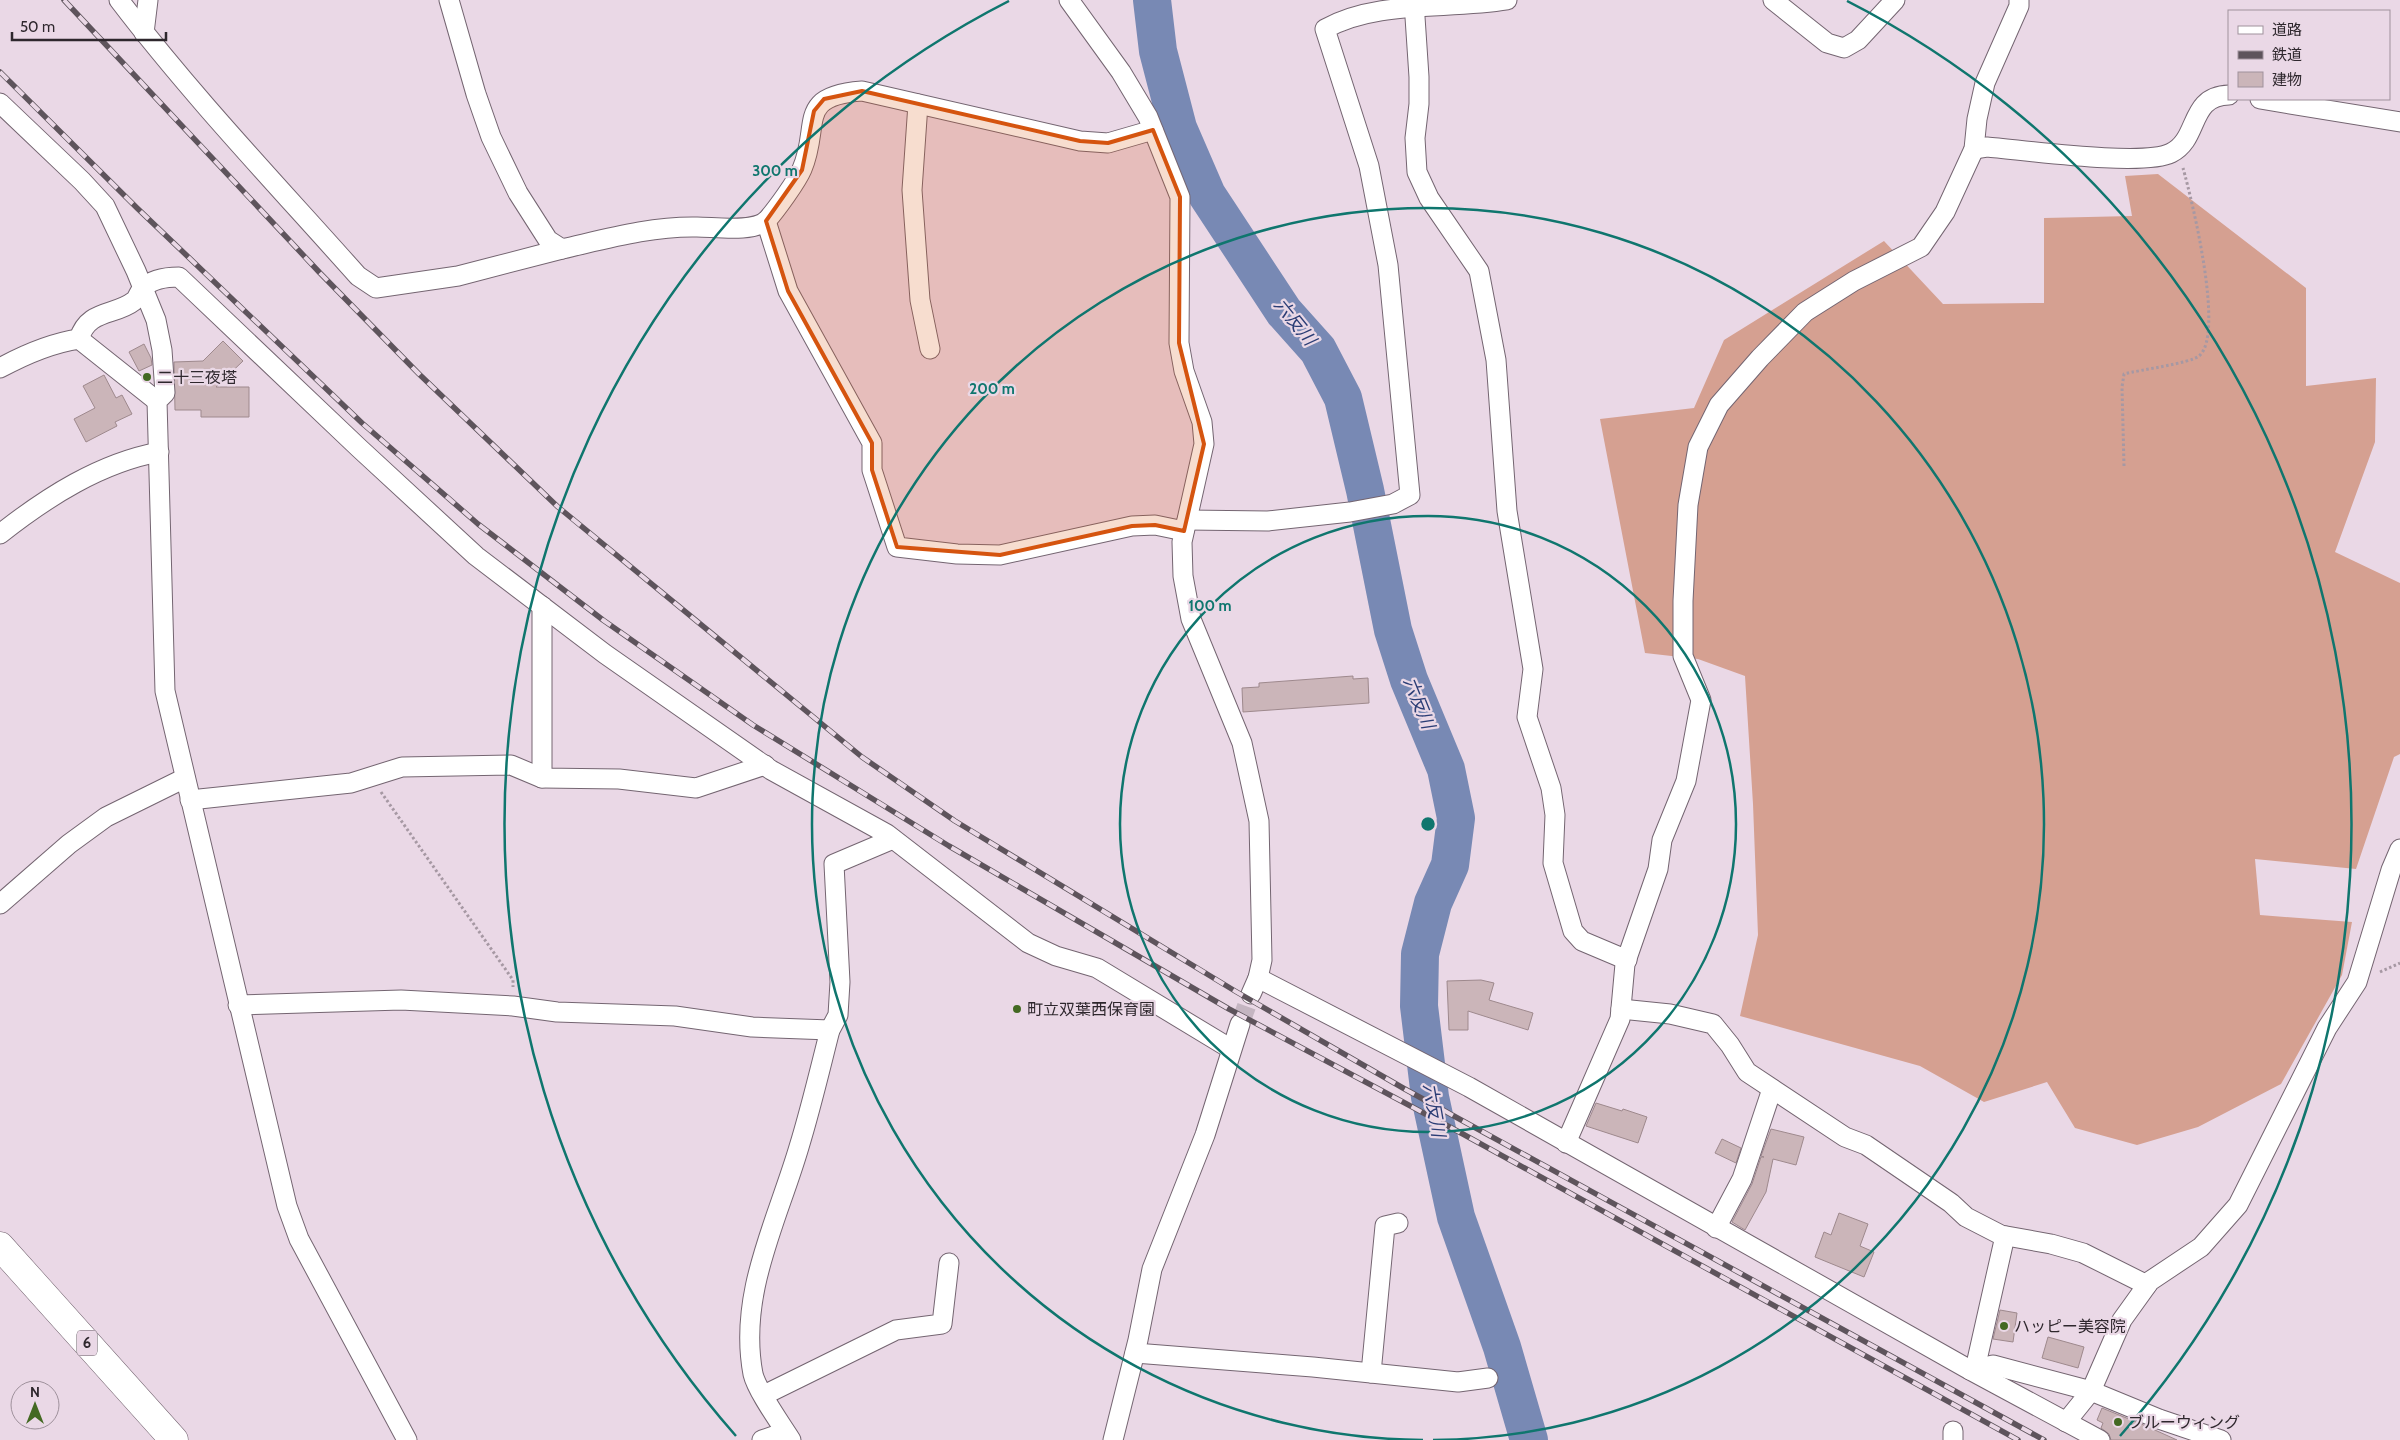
<svg xmlns="http://www.w3.org/2000/svg" width="2400" height="1440" viewBox="0 0 2400 1440" font-family="Cabin,'Noto Sans JP',sans-serif">
	<style>
		.forest { fill: #d5a091 }
		.lines { fill: none; stroke-linecap: round; stroke-linejoin: round }
		.river { stroke: #7889b4; stroke-width: 38 }
		.building { fill: #cbb5b9; stroke: #9e898d }
		.street-tunnel { stroke: #c4b5c1; stroke-width: 19; stroke-dasharray: 19 9; stroke-linecap: butt }
		.street-casing { stroke: #746571; stroke-width: 21 }
		.primary-casing { stroke: #746571; stroke-width: 29 }
		.path { stroke: #a698a3; stroke-width: 3; stroke-dasharray: 2.5 2.5; stroke-linecap: butt }
		.street { stroke: #fff; stroke-width: 19 }
		.primary { stroke: #fff; stroke-width: 28 }
		.rail-casing { stroke: #5e545c; stroke-width: 5.5 }
		.rail { stroke: #ead8e6; stroke-width: 4; stroke-dasharray: 11; stroke-linecap: butt }
		.marked { fill: #d5540f; fill-opacity: 0.2; stroke: #d5540f; stroke-width: 4; stroke-linejoin: round }
		.ring { fill: none; stroke: #0f766e; stroke-width: 2.5 }
		.poi-dot { fill: #436922; stroke: #ead8e6; stroke-width: 2 }
		.labels { text-anchor: middle; dominant-baseline: central; stroke-width: 4.5; stroke-linejoin: round; paint-order: stroke }
		.shield { fill: #ead8e6; stroke: #665c64; stroke-width: 1 }
		.shield-label { font-size: 15px; font-weight: bold; fill: #2e272d }
		.poi-label { font-size: 16px; fill: #2e272d; stroke: #ead8e6; text-anchor: start }
		.water-label { font-size: 18px; font-style: italic; fill: #2b3d75; stroke: #ead8e6 }
		.centre { fill: #0f766e; stroke: #ead8e6; stroke-width: 2.5 }
		.ring-label { font-size: 15px; text-anchor: middle; font-weight: bold; fill: #0f766e; stroke: #ead8e6; stroke-width: 4.5; stroke-linejoin: round; paint-order: stroke }
	</style>
	<rect width="100%" height="100%" fill="#ead8e6"/>
	<!-- forest -->
	<path class="forest" d="M2158 174 2306 288V386L2376 378 2375 442 2335 552 2400 583V754L2394 757 2356 869 2255 859 2260 915 2352 922 2342 975 2281 1084 2198 1127 2137 1145 2075 1128 2047 1082 1984 1102 1920 1066 1740 1016 1758 935 1753 804 1745 676 1698 659 1645 653 1600 419 1694 408 1724 340 1884 241 1943 304 2044 303V218L2132 216 2125 176Z"/>
	<g class="lines">
		<!-- river -->
		<path class="river" d="M1152 0 1158 51 1178 128 1207 195 1284 312 1318 350 1343 398 1365 490 1393 630 1409 680 1446 769 1456 818 1450 865 1433 903 1420 954 1419 1006 1430 1097 1456 1217 1502 1347 1529 1440"/>
	</g>
	<!-- building -->
	<g class="building">
		<path d="M223 341 243 361 216 387H249V417H201V410H175L174 362 203 361Z"/>
		<path d="M144 344 151 358 152 365 139 371 129 352Z"/>
		<path d="M104 375 116 398 122 395 132 414 115 422 117 426 86 442 74 419 95 408 83 386Z"/>
		<path d="M1353 676V679L1368 678 1369 703 1243 712 1242 688 1259 687V683Z"/>
		<path d="M1481 980 1494 983 1489 1000 1533 1013 1528 1030 1468 1011V1030H1449L1447 981Z"/>
		<path d="M1596 1103 1622 1111 1623 1109 1647 1117 1638 1143 1586 1126Z"/>
		<path d="M1771 1129 1804 1137 1796 1165 1773 1159 1766 1192 1745 1230 1732 1222 1752 1184 1761 1157H1764L1761 1156Z"/>
		<path d="M1722 1139 1741 1148 1736 1163 1715 1153Z"/>
		<path d="M1839 1213 1868 1224 1860 1246 1874 1252 1864 1277 1815 1257 1824 1232 1831 1235Z"/>
		<path d="M2000 1310 2017 1313 2013 1342 1993 1339Z"/>
		<path d="M2048 1337 2084 1347 2078 1368 2042 1358Z"/>
		<path d="M2102 1408 2146 1426 2177 1440H2111L2109 1434 2101 1428 2103 1423 2097 1420Z"/>
	</g>
	<g class="lines">
		<!-- street-tunnel -->
		<path class="street-tunnel" d="M1240 1024 1251 994"/>
		<!-- street casing -->
		<g class="street-casing">
			<g id="street">
				<path d="M119 0C193 97 277 185 358 276L376 288 458 276 562 249"/>
				<path d="M449 0 476 94 491 137 518 193 548 240 562 249C606 239 651 226 697 227 715 227 754 233 767 220 776 210 797 181 802 169 821 125 795 96 862 91L1080 141 1108 143 1153 130"/>
				<path d="M1069 0 1121 72 1148 117 1180 197 1179 343 1184 371 1202 422 1204 444 1182 542 1183 576 1191 619 1242 743 1259 821 1262 960 1258 978 1251 994"/>
				<path d="M1773 0 1827 43 1844 48 1858 40 1895 0"/>
				<path d="M1414 2 1419 77V104L1415 138 1417 172 1429 198 1479 271 1496 360 1507 511 1533 669 1527 717 1551 788 1555 815 1553 863 1573 931 1582 941 1627 960"/>
				<path d="M144 33 148 0"/>
				<path d="M2260 99 2400 122"/>
				<path d="M0 103 82 181 105 206 136 271 156 320 162 350 165 393 157 401 165 691 287 1206 299 1239 407 1440"/>
				<path d="M918 104 912 190 920 300 930 349"/>
				<path d="M1974 149 1987 147C2024 150 2143 167 2171 153 2200 139 2188 96 2229 95"/>
				<path d="M766 221 788 291 872 443V470L897 547 957 554 1000 555 1132 526 1155 525 1184 531"/>
				<path d="M79 339C88 309 115 316 134 301 138 298 139 291 143 288 152 279 167 277 179 277L359 448 476 556 605 654 771 770 887 834 1028 943 1056 956 1097 968 1231 1049"/>
				<path d="M0 368C24 355 52 343 79 339L157 401"/>
				<path d="M1187 520 1268 521 1350 512 1393 504 1410 495 1388 265 1369 166 1325 29C1376 0 1446 10 1507 0"/>
				<path d="M0 534C47 497 100 463 159 452"/>
				<path d="M542 606V778"/>
				<path d="M190 800 351 783 402 767 511 765 542 778 619 779 696 788 765 765"/>
				<path d="M0 904 69 844 106 817 185 778"/>
				<path d="M1258 978 1469 1087 1970 1370 2100 1440"/>
				<path d="M238 1005 401 1000 513 1006 557 1012 675 1016 752 1027 830 1030"/>
				<path d="M1621 1009 1670 1014 1713 1024 1730 1045 1747 1072 1845 1137 1866 1145 1951 1203 1966 1217 2001 1235 2051 1244 2083 1253 2147 1285"/>
				<path d="M1566 1143 1620 1019 1625 964 1658 869 1662 840 1686 781 1701 700 1683 656V601L1688 505 1698 447 1719 405 1760 358 1805 312 1854 281 1921 247 1945 212 1974 149 1977 119 1985 83 2019 6V0"/>
				<path d="M1716 1228 1742 1179 1772 1089"/>
				<path d="M1135 1353 1313 1367 1458 1382 1488 1378"/>
				<path d="M1975 1369 2005 1236"/>
				<path d="M1970 1370 1993 1365 2091 1391 2159 1419 2221 1440"/>
				<path d="M1371 1373 1385 1226 1398 1223"/>
				<path d="M764 1395 896 1330 942 1324 949 1263"/>
				<path d="M2066 1422 2091 1391 2122 1320 2150 1281 2201 1247 2238 1205 2327 1028 2357 982 2391 870 2400 849"/>
				<path d="M1953 1431V1440"/>
				<path d="M762 1440 785 1432"/>
				<path d="M791 1440C781 1424 757 1391 753 1374 738 1294 777 1222 799 1147 811 1108 820 1069 830 1030L838 1015 840 982 834 864 893 839"/>
				<path d="M1113 1440 1138 1340 1152 1269 1205 1135 1240 1024"/>
			</g>
		</g>
		<!-- primary casing -->
		<g class="primary-casing">
			<path id="primary" d="M0 1246 174 1440"/>
		</g>
		<!-- path -->
		<g class="path">
			<path d="M2124 466 2122 387 2124 374C2139 370 2191 363 2199 356 2225 335 2192 200 2183 168"/>
			<path d="M381 792 513 980V987"/>
			<path d="M2380 972 2400 963"/>
		</g>
		<!-- street -->
		<use href="#street" class="street"/>
		<!-- primary -->
		<use href="#primary" class="primary"/>
		<!-- rail casing -->
		<g class="rail-casing">
			<g id="rail">
				<path d="M64 0 320 273 419 374 558 507 862 757 955 821 1235 991 1403 1088 2044 1440"/>
				<path d="M0 72 137 208 362 423 478 524 603 620 753 725 949 846 1229 1009 1461 1133 2018 1440"/>
			</g>
		</g>
		<!-- rail -->
		<use href="#rail" class="rail"/>
	</g>
	<!-- marked area -->
	<path class="marked" d="M862 91 1080 141 1108 143 1153 130 1180 197 1179 343 1204 444 1184 531 1155 525 1132 526 1000 555 897 547 872 470V443L788 291 766 221 802 170 814 111 824 99Z"/>
	<!-- distance rings -->
	<g class="ring">
		<circle cx="1428" cy="824" r="308"/>
		<path d="M1423 1440A616 616 0 1 1 1433 1440"/>
		<path d="M736 1436A924 924 0 0 1 1009 1M1847 1A924 924 0 0 1 2120 1436"/>
	</g>
	<!-- markers -->
	<g class="poi-dot">
		<circle cx="147" cy="377" r="5"/>
		<circle cx="1017" cy="1009" r="5"/>
		<circle cx="2004" cy="1326" r="5"/>
		<circle cx="2118" cy="1422" r="5"/>
	</g>
	<g class="labels">
		<!-- shield labels -->
		<rect class="shield" x="77" y="1330.5" width="20" height="25" rx="4"/>
		<g class="shield-label">
			<text x="87" y="1343">6</text>
		</g>
		<!-- poi labels -->
		<g class="poi-label">
			<text x="157" y="377">二十三夜塔</text>
			<text x="1027" y="1009">町立双葉西保育園</text>
			<text x="2014" y="1326">ハッピー美容院</text>
			<text x="2128" y="1422">ブルーウィング</text>
		</g>
		<!-- water labels -->
		<g class="water-label">
			<text transform="translate(1295 322) rotate(51)">六反川</text>
			<text transform="translate(1419 703) rotate(68)">六反川</text>
			<text transform="translate(1434 1110) rotate(80)">六反川</text>
		</g>
	</g>
	<circle cx="1428" cy="824" r="8" class="centre"/>
	<g class="ring-label">
		<text x="775" y="176">300 m</text>
		<text x="992" y="394">200 m</text>
		<text x="1210" y="611">100 m</text>
	</g>
	<!-- legend -->
	<rect x="2228" y="10" width="162" height="90" fill="#ead8e6" stroke="#9f919c"/>
	<rect x="2238" y="26" width="25" height="8" fill="#ffffff" stroke="#9f919c"/>
	<text x="2272" y="35" font-size="15" fill="#2e272d">道路</text>
	<rect x="2238" y="51" width="25" height="8" fill="#5e545c" stroke="#9f919c"/>
	<text x="2272" y="60" font-size="15" fill="#2e272d">鉄道</text>
	<rect x="2238" y="72" width="25" height="15" fill="#cbb5b9" stroke="#9f919c"/>
	<text x="2272" y="85" font-size="15" fill="#2e272d">建物</text>
	<!-- north arrow -->
	<g transform="translate(35 1405)"><circle r="24" fill="#ead8e6" stroke="#9f919c"/>
	<path d="M0-4L9 19L0 12L-9 19Z" fill="#436922"/>
	<text y="-8" font-size="14" font-weight="bold" text-anchor="middle" fill="#2e272d">N</text>
	</g>
	<!-- scale -->
	<path d="M12 32v8h154v-8" fill="none" stroke="#2e272d" stroke-width="2.5"/>
	<text x="20" y="32" font-size="15" fill="#2e272d" stroke="#ead8e6" stroke-width="4" paint-order="stroke">50 m</text>
</svg>
